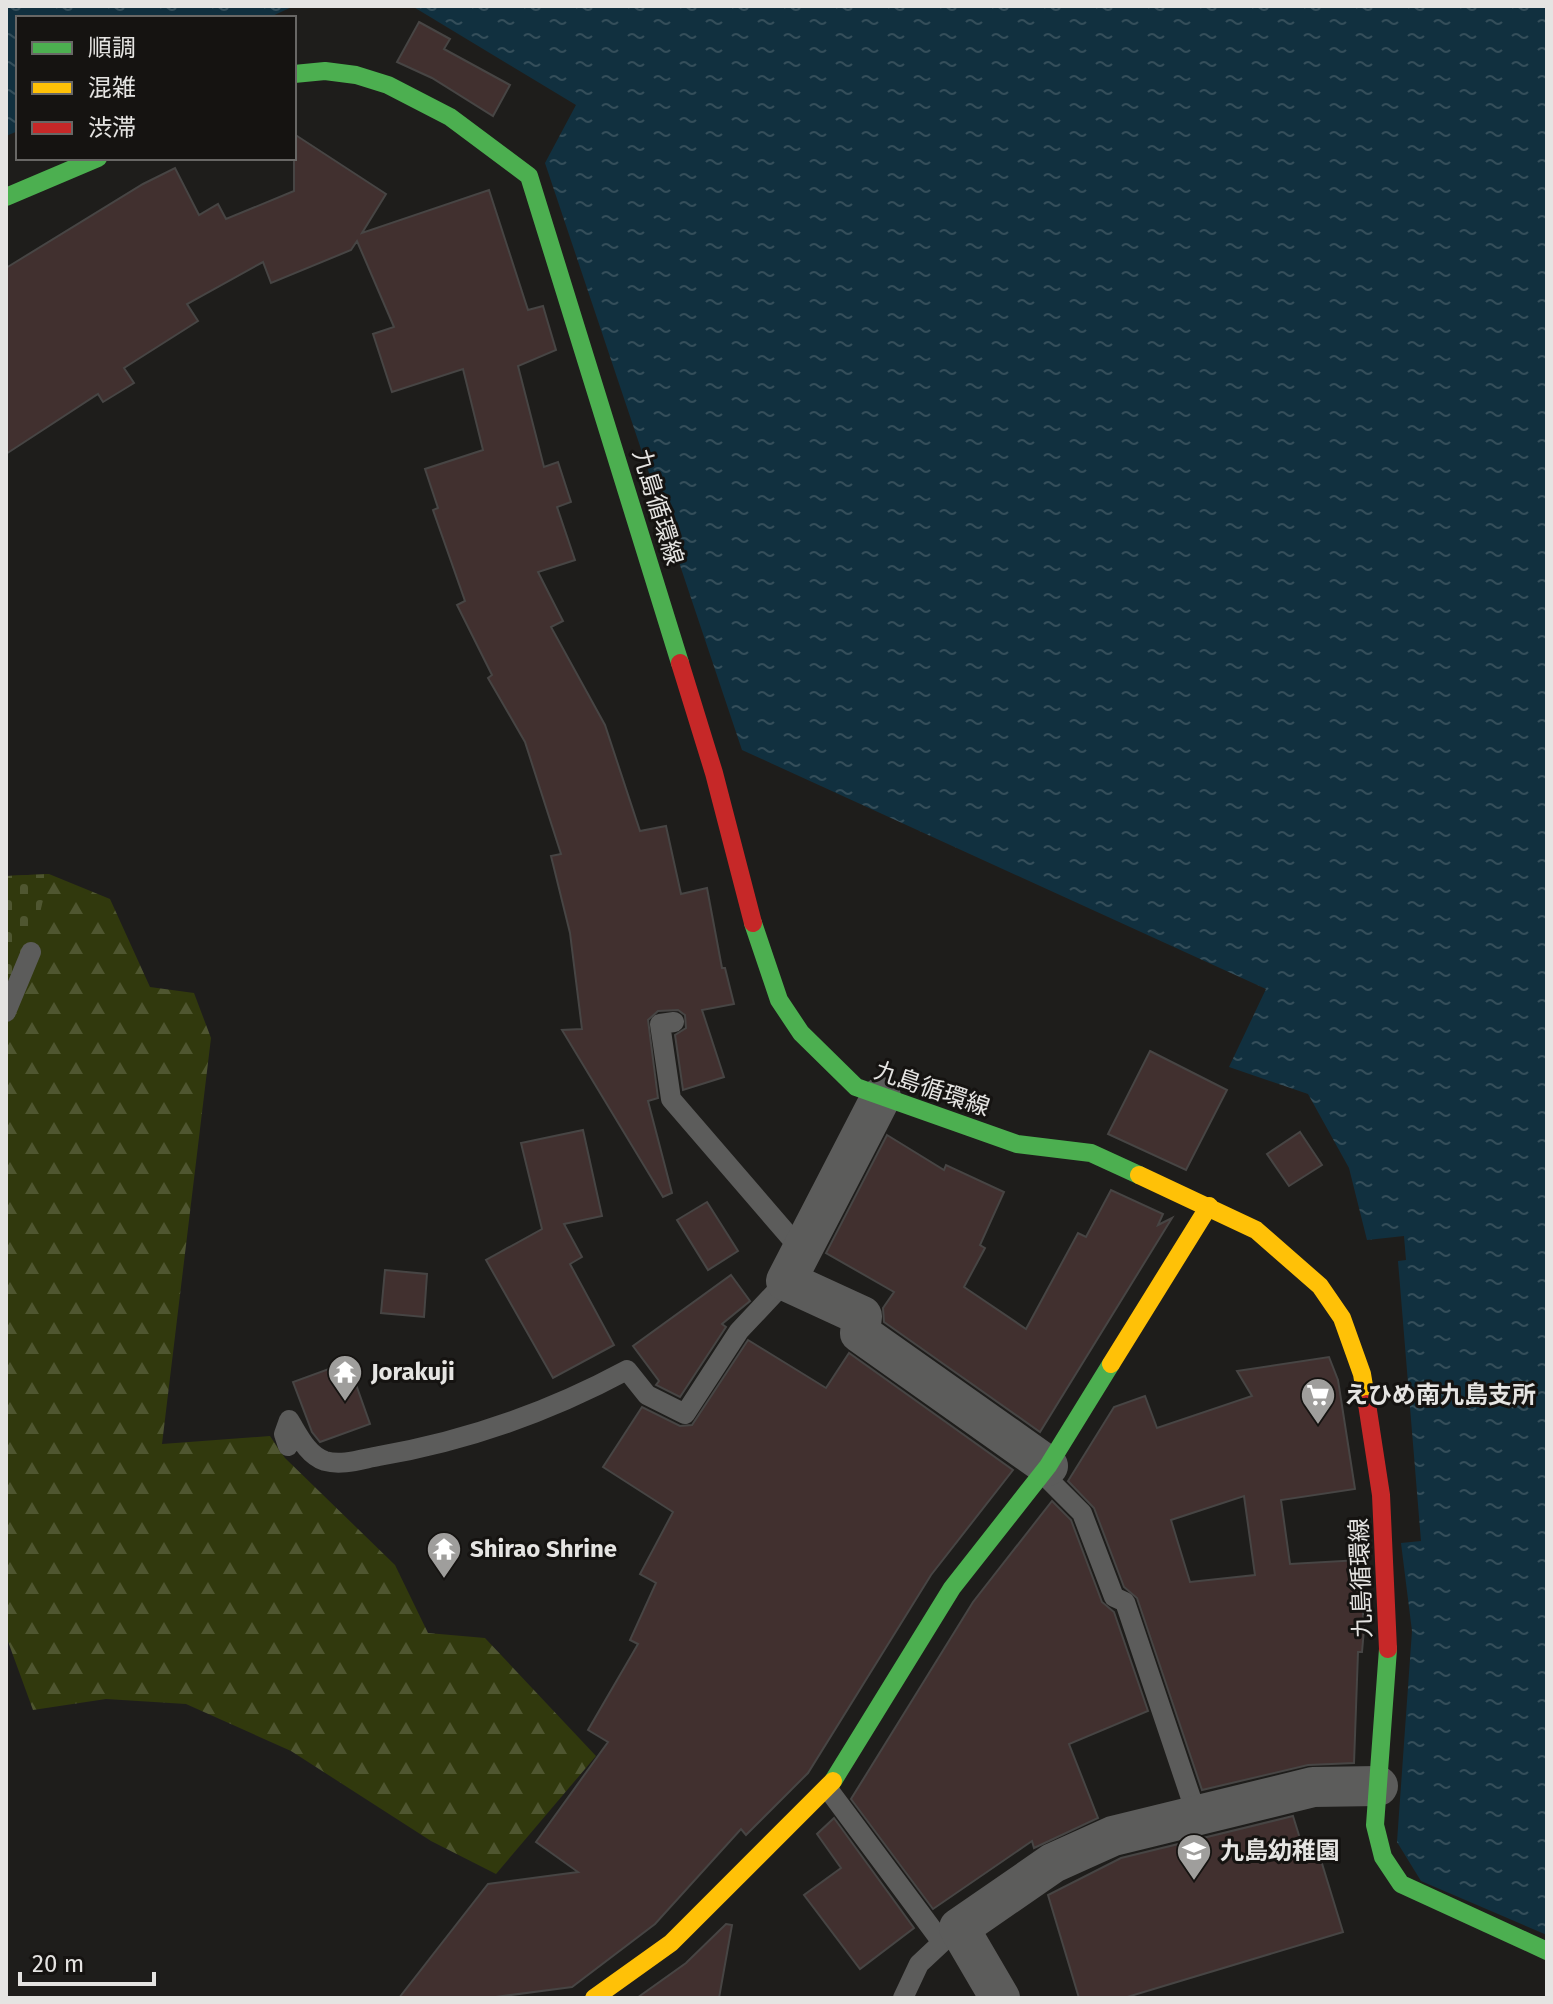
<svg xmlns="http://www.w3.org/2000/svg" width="1553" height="2004" viewBox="0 0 1553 2004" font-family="'Fira Sans','Noto Sans JP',sans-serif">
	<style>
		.forest { fill: url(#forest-firs) }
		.cemetery { fill: url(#cemetery-stones) }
		.water { fill: url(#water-ripples) }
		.building { fill: #41302f; stroke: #474544; stroke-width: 2; fill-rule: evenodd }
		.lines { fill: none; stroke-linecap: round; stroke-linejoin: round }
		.lane { stroke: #5c5c5b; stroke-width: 20 }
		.street { stroke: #5c5c5b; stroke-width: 40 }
		.fast { stroke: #4caf50; stroke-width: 18 }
		.slow { stroke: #ffc107; stroke-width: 18 }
		.jam { stroke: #c62828; stroke-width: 18 }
		.labels { text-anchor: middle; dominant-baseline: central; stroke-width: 6; stroke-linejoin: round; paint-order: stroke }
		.street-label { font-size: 24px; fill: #e5e4e2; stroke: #151311 }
		.poi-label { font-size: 24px; font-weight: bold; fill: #e5e4e2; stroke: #151311; text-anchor: start }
	</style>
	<defs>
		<pattern id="forest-firs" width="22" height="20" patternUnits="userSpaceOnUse" patternTransform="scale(2)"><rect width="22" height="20" fill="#31390d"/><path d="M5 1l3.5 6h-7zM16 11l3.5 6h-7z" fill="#4f5630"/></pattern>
		<pattern id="cemetery-stones" width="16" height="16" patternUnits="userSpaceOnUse" patternTransform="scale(2)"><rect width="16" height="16" fill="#31390d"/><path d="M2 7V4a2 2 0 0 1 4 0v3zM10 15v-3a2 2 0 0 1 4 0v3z" fill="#4f5630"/></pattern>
		<pattern id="water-ripples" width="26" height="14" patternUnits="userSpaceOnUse" patternTransform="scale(2)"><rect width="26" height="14" fill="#11303f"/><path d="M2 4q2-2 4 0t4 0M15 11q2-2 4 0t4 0" fill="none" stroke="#344e5a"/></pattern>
	</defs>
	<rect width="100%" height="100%" fill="#1e1d1b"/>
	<!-- forest -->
	<path class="forest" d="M49 874 110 899 150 987 194 993 211 1038 162 1444 270 1436 285 1458 395 1565 428 1633 485 1638 596 1756 496 1874 431 1841 291 1751 186 1704 106 1699 33 1710 6 1636V876Z"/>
	<!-- cemetery -->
	<path class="cemetery" d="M49 874 31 952 6 1012V876Z"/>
	<!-- water -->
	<g class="water">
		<path d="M6 6H294L268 18H18V131L6 136Z"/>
		<path d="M412 6H1547V1935L1421 1881 1397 1842 1412 1631 1401 1543 1421 1541 1398 1261 1406 1260 1404 1236 1367 1240 1349 1168 1308 1094 1229 1067 1266 989 742 750 545 163 576 105Z"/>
	</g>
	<!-- building -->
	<g class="building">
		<path d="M419 22 450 39 444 49 510 85 493 116 432 78 397 62Z"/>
		<path d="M294 134 386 194 362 233 489 190 528 310 543 306 556 350 518 366 544 467 558 462 571 502 557 507 575 560 538 572 563 621 551 627 605 725 640 831 666 826 681 894 707 888 722 968H725L734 1004 702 1010 724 1077 683 1090 675 1035 686 1028 685 1015 678 1010 658 1011 648 1020 658 1098 648 1101 672 1193 663 1197 562 1030 582 1029 570 933 551 856 561 854 525 742 488 678 492 675 457 605 465 601 433 510 438 508 425 469 483 450 463 369 392 392 373 334 394 327 357 241 351 250 271 283 263 262 187 304 198 321 124 368 134 383 103 402 98 394 6 454V268L143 184 175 168 199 215 218 204 226 219 294 191Z"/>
		<path d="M1150 1051 1227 1090 1186 1170 1108 1134Z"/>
		<path d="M583 1130 602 1216 564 1224 582 1257 570 1264 614 1345 553 1378 486 1260 542 1229 521 1143Z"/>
		<path d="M1300 1132 1322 1165 1289 1186 1267 1154Z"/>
		<path d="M887 1135 944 1170 946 1165 1004 1192 980 1245 985 1248 964 1287 1026 1329 1078 1233 1086 1237 1111 1190 1163 1214 1158 1225 1172 1218 1040 1432 884 1322 883 1308 894 1292 826 1253Z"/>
		<path d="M707 1202 738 1251 708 1270 677 1220Z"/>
		<path d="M385 1270 427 1274 424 1317 381 1313Z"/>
		<path d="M731 1275 750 1301 722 1324 726 1327 680 1397 656 1385 659 1381 633 1346Z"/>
		<path d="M748 1340 826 1388 849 1353 1013 1470 931 1575 808 1773 746 1835 741 1829 655 1924 572 1987 488 1998H399L488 1884 578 1872 536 1842 608 1742 588 1730 638 1644 630 1640 656 1583 640 1574 673 1512 603 1467 642 1407 680 1426 692 1425Z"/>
		<path d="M1329 1357 1338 1380 1355 1489 1281 1500 1290 1564 1360 1560 1364 1629 1362 1652H1358L1354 1763 1308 1765 1202 1790 1137 1598 1124 1587 1094 1508 1068 1481 1114 1407 1145 1396 1157 1428 1252 1396 1237 1371ZM1244 1496 1255 1575 1190 1582 1171 1520Z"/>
		<path d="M348 1362 370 1424 320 1442 312 1432 293 1382Z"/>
		<path d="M1052 1501 1071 1520 1102 1602 1114 1612 1148 1711 1069 1744 1098 1818 1034 1848 1032 1841 933 1909 851 1799 973 1602Z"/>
		<path d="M1293 1816 1307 1861 1320 1857 1343 1932 1124 1998H1079L1048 1895 1121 1858Z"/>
		<path d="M834 1818 914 1928 860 1969 804 1895 841 1868 817 1834Z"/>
		<path d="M726 1924 732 1925 719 1998H637L686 1963Z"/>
	</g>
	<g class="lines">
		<!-- lane -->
		<g class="lane">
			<path d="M6 1012 31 952"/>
			<path d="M674 1022 660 1024 671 1099 802 1251"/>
			<path d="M288 1446 284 1434 289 1420C298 1434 307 1455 325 1461 342 1466 362 1459 379 1456 466 1441 549 1412 627 1370L647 1395 685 1414 739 1331 786 1281"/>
			<path d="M1041 1472 1082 1513 1114 1597 1125 1602 1196 1813"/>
			<path d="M828 1789 941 1941"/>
			<path d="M903 1998 919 1964 950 1935"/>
		</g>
		<!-- street -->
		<g class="street">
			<path d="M881 1097 786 1281 862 1316 860 1333 1048 1466"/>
			<path d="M1000 1998 959 1928 1053 1863 1113 1836 1313 1787 1378 1786"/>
		</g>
		<!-- fast -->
		<g class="fast">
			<path d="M294 74 325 71 356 75 388 85 450 117 529 176 680 663"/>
			<path d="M6 197 98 158"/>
			<path d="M753 923 779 1000 801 1033 856 1087 1017 1144 1091 1153 1139 1175"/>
			<path d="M1388 1649 1375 1825 1383 1857 1401 1884 1547 1951"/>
			<path d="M833 1781 952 1588 1048 1466 1111 1364"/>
		</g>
		<!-- slow -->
		<g class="slow">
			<path d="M1139 1175 1256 1230 1320 1286 1342 1318 1362 1374 1367 1404"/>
			<path d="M1111 1364 1209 1206"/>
			<path d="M594 1998 671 1943 833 1781"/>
		</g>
		<!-- jam -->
		<g class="jam">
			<path d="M680 663 714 773 753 923"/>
			<path d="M1367 1404 1381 1495 1388 1649"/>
		</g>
	</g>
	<!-- icons -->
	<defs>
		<g id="temple-pin" transform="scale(1.8)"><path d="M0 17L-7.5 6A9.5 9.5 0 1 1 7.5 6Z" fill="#9f9e9c" stroke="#151311"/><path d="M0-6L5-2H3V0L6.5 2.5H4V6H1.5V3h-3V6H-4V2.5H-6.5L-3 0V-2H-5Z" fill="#fff"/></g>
		<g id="supermarket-pin" transform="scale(1.8)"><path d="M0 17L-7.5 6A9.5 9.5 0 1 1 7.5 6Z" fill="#9f9e9c" stroke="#151311"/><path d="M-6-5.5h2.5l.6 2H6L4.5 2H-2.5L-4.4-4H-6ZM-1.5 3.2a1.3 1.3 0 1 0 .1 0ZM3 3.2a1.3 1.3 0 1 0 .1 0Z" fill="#fff"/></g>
		<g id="school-pin" transform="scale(1.8)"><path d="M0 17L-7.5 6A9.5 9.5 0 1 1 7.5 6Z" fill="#9f9e9c" stroke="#151311"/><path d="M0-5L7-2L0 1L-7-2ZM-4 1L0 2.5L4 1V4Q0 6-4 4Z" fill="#fff"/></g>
	</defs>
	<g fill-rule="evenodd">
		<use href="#temple-pin" x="345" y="1372"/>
		<use href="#supermarket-pin" x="1318" y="1395"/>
		<use href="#temple-pin" x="444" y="1549"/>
		<use href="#school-pin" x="1194" y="1851"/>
	</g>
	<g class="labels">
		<!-- street labels -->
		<g class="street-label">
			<text transform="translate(658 507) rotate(73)">九島循環線</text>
			<text transform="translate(932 1089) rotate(19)">九島循環線</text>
			<text transform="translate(1361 1578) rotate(-92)">九島循環線</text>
		</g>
		<!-- poi labels -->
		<g class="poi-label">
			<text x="371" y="1372">Jorakuji</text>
			<text x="1344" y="1395">えひめ南九島支所</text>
			<text x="470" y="1549">Shirao Shrine</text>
			<text x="1220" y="1851">九島幼稚園</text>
		</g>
	</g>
	<!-- border -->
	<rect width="1553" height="2004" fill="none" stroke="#e5e4e2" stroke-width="16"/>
	<!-- legend -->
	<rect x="16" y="16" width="280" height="144" fill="#151311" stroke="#686765" stroke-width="2"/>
	<rect x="32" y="42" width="40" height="12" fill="#4caf50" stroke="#686765" stroke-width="2"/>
	<text x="88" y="56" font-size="24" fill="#e5e4e2">順調</text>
	<rect x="32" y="82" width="40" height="12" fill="#ffc107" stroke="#686765" stroke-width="2"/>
	<text x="88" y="96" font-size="24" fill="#e5e4e2">混雑</text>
	<rect x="32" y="122" width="40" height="12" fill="#c62828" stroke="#686765" stroke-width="2"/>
	<text x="88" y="136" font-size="24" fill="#e5e4e2">渋滞</text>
	<!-- scale -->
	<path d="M20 1972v12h134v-12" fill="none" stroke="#e5e4e2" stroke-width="4"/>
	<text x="32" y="1972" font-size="24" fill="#e5e4e2" stroke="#151311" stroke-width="6" paint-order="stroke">20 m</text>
</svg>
